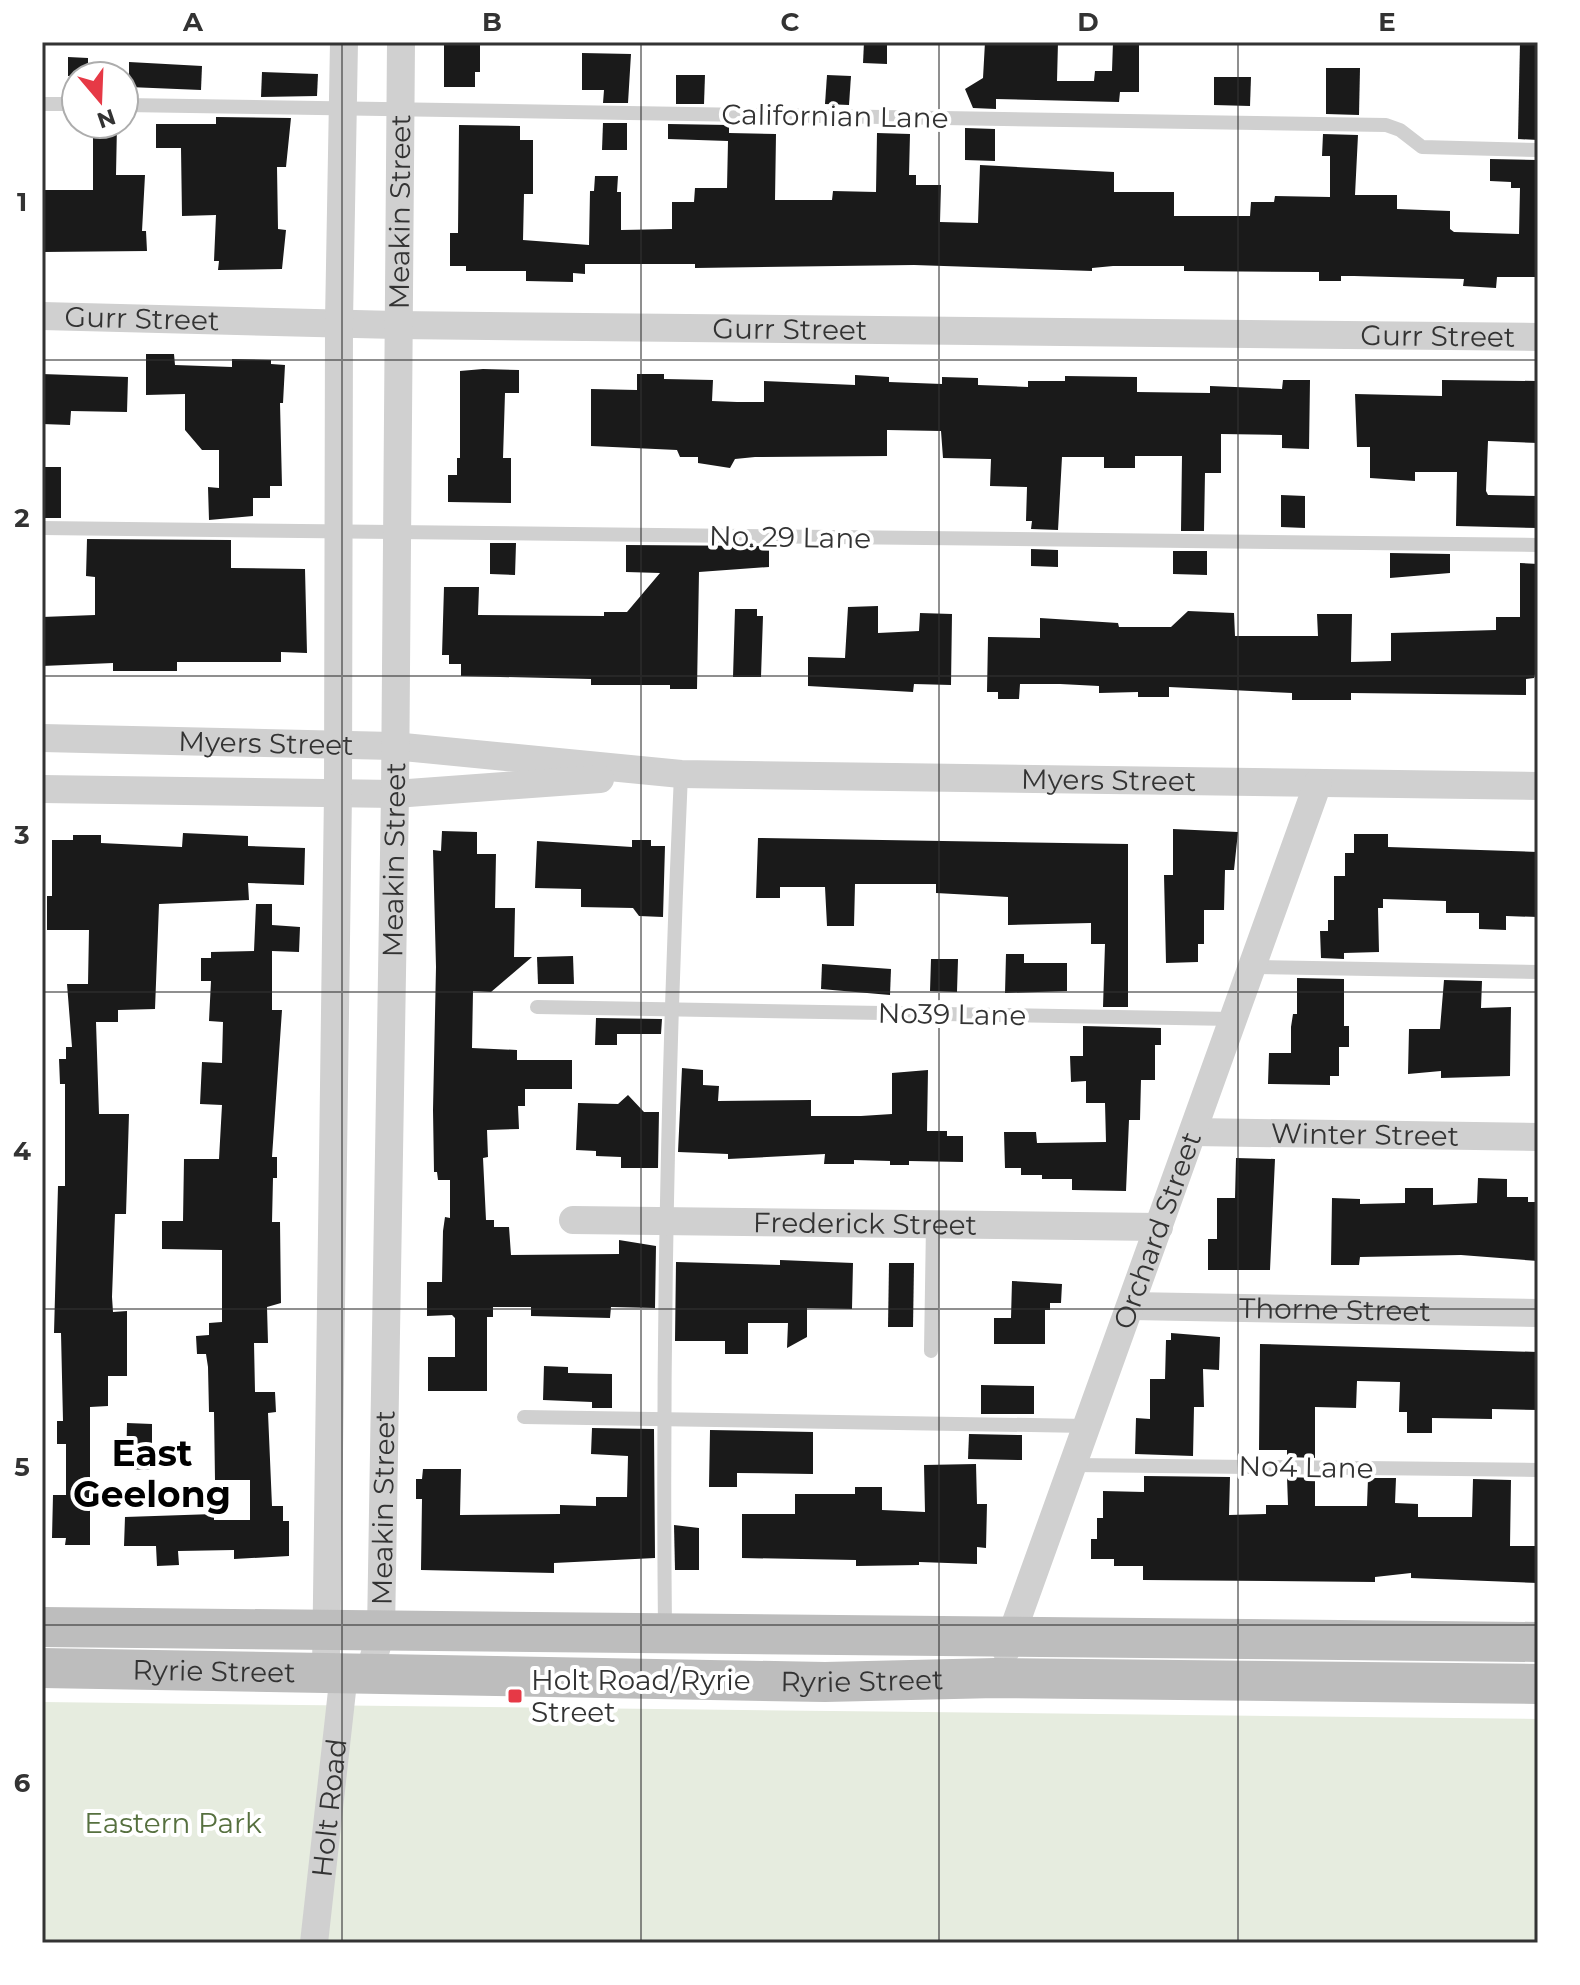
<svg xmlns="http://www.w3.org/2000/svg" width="1580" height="1985" viewBox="0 0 1580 1985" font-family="Montserrat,sans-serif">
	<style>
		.green { fill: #e6ecdf }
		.building { fill: #1a1a1a }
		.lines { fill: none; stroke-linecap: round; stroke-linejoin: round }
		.lane { stroke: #d0d0d0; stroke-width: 14 }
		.street { stroke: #d0d0d0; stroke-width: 28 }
		.secondary { stroke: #bdbdbd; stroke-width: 40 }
		.grid { fill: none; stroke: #333; stroke-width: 2; stroke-opacity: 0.55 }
		.poi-dot { fill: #e63946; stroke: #fff; stroke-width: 3 }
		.labels { text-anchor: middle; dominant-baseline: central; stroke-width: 8; stroke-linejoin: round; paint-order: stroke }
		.street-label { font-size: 28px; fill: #333; stroke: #fff }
		.poi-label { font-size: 28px; fill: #333; stroke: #fff; text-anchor: start }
		.park-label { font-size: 28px; fill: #56703f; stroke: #fff }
		.district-label { font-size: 36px; font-weight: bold; fill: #000; stroke: #fff }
		.neatline { fill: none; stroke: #333; stroke-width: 3 }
		.grid-label { font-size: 26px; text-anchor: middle; font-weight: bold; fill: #333 }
	</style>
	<rect width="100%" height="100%" fill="#fff"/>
	<!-- green -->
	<path class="green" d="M42 1702 1538 1719V1943H42Z"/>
	<!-- building -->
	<g class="building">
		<path d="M444 42H480V72H475V87H444Z"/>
		<path d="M864 42H887V64L863 63Z"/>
		<path d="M985 42H1058L1057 81H1094L1095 71H1112L1113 42H1139V92H1120L1119 102 996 99V109L973 108 965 89 983 78Z"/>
		<path d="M1520 42H1538V140L1518 139Z"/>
		<path d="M582 53 631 54 628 103H603L604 90H582Z"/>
		<path d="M68 57 88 58V76H68Z"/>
		<path d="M129 62 202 66 201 90 129 87Z"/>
		<path d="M1326 68H1360L1359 115 1326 114Z"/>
		<path d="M262 72 318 74 317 96 261 97Z"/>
		<path d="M676 75H705L704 104H676Z"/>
		<path d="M827 75 851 76 849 105 825 104Z"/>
		<path d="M1214 77H1251L1250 106 1214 105Z"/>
		<path d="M216 117 291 118 286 167H277L278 229 286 230 282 269 218 270 219 261H214L216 215 182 216 181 148H156V124H216Z"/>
		<path d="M603 123H627V150H602Z"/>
		<path d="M93 124H117L116 175H145L142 231H146L147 251 42 252V190H93Z"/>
		<path d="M668 124 729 125V133L776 134 775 200H832L833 191 876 192 877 133 910 134 909 175H916V185H941L940 222 978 223 980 165 1114 172V192H1174V216H1250L1251 202H1274L1275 196 1330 197V156H1322L1323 134 1358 135 1355 195H1397V209L1450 211V229L1454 232 1519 234 1520 188H1511V182L1490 181V159L1538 160V277H1497L1496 288 1463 286 1464 279 1354 276H1341V281H1319V272L1184 271V266H1113L1092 268V271L914 265 695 268V264H585V274L573 273V282L526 281V271H466V266H450V233H458L459 125 520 126V140H533V194H524L523 240 589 245 590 191H594L595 176H618L617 192H621V230L672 229V202H694L695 188H727L728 141 668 139Z"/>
		<path d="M965 128 995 129V161L965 160Z"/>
		<path d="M146 354H174L175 365 232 367V359L271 360V364L285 365 283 403H280L282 486H270V498H253V516L209 520 208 487 219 488V450H202L185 430V394L146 395Z"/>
		<path d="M483 369 519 370V393H505L503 458H511V503L448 502V475H457V458H460V371Z"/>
		<path d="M42 374 128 377 127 412 71 411 70 425 42 424Z"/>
		<path d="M637 374H664V379L713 380 712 401 737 402H764V381L855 385V375L889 377V382L942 384V377L978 378V385L1028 387V381H1065V376L1137 377V392L1210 393V386L1282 389 1283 380H1310L1309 449 1282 448V435L1221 434V473H1205L1204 531H1181L1182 456H1135V468H1104V457H1062L1058 530 1031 529 1032 521H1026L1027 487 990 486 991 459 943 458 941 431 887 430V456L755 457 735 459 730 468 698 463V457H680L677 450 591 446V389L637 390Z"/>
		<path d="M1442 380 1538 381V443L1488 441 1486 491 1488 495 1538 496V528L1456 526 1457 472H1415V481L1370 478V447H1357L1355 394 1442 396Z"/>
		<path d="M43 467H61V518H42Z"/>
		<path d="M1281 495 1305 496V528L1281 527Z"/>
		<path d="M87 539 231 540V568L305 569 307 653 281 652V662H177V671H113V663L42 666V617L95 615V577L86 576Z"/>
		<path d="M490 543H516L515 575 490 574Z"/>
		<path d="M626 545 769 546V567L699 572 697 689H670V685H591V679L461 676V664H449V655H442L444 587H479L478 615 604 616V612H627L660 573 626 572Z"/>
		<path d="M1031 549 1058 550V567L1031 566Z"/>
		<path d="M1173 551H1207V575L1173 574Z"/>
		<path d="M1390 553 1450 554V573L1390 578Z"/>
		<path d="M1520 563 1538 564V663L1534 678 1526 679V695L1351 693V700H1292V693L1169 687V697H1138V692L1099 693V686L1060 684H1020L1019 699H998V692H987L988 637 1040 638V618L1118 623 1119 627H1171L1188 611 1234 613 1235 636H1318L1317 614H1352L1351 662 1391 661V633L1496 630V617H1520Z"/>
		<path d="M878 606V633L919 631 920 613 952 614 951 685 914 684 913 692 808 686V657L845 658 848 607Z"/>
		<path d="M735 609H757V616H763L761 677H733Z"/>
		<path d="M1173 829 1238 832 1234 870H1225L1224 910H1204V944H1198V962L1166 963 1164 875H1173Z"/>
		<path d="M442 831 477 832V854H496L495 908H515L514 957H532L491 992 473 991 472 1048 517 1050V1060H572V1089H525V1106H518L519 1129 487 1130 488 1157 483 1158 486 1220H494V1227H509L511 1255 619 1254V1240L656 1246 655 1308 611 1307 610 1318 531 1316V1307H493V1317H487V1391H428V1357H455V1318L452 1315 427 1316V1282H442L443 1231 445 1217 450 1218V1180H438L437 1172H434L433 1110 436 967 433 850 441 851Z"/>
		<path d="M183 833 248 836V846L305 848 304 885 248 883 249 900 159 904 155 1009 118 1010V1022H96L99 1114H129L126 1214H115L112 1297 113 1312 127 1311V1376H108V1406L90 1407V1545H65L66 1538H52L53 1495H66V1444H57V1421H63L61 1333H54L58 1186H65V1084H60L59 1059H66V1047H72L67 984H88L89 930H47V896H52V840H73V835H101V843L182 847Z"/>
		<path d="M1354 834H1388V847L1538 852V917L1506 916V930L1479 929V913H1446V901L1383 899V908H1378L1379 952 1344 953V959L1321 958 1320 931H1328V920H1334V876H1345V853H1354Z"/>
		<path d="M758 838 1128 844V1007H1103L1105 944H1091V923L1008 925V897L936 893V884H855L854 926H827L825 887H780V898H756Z"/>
		<path d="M632 840H651V846H665L663 917 639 916 633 908 581 907V889L535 888 537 841 632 847Z"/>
		<path d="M256 904H272V925L300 927 299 952 272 951V1010H282L272 1157H277V1178H273L272 1222H280L281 1303 267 1307 268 1343H254L255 1392H275L276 1412 268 1413 272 1506H283V1521H289V1556L234 1559V1550L178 1551 179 1565 157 1566 156 1546H124L125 1517 214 1514V1520H250V1480H215L214 1412H209L208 1367 206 1354H197L196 1336 209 1335V1323L222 1322V1250L162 1249V1221H183L184 1159H219L222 1105 200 1104 202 1062 222 1063 223 1022 209 1021 211 981H201V958H211V952L254 951Z"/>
		<path d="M1006 954H1024V963H1067V991L1005 993Z"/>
		<path d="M573 956 574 984H538L537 957Z"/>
		<path d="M931 959H958L957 992 930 991Z"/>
		<path d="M822 964 891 969 890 995 821 989Z"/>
		<path d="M1297 978 1344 979V1026H1349V1047H1339V1076H1330V1085L1268 1084 1269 1053H1291V1027L1293 1014H1297Z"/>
		<path d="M1444 980 1482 981 1481 1008 1511 1007 1510 1076 1441 1078V1071L1408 1074 1409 1029H1440Z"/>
		<path d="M596 1018 662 1019 661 1034H617V1045H595Z"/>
		<path d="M1083 1026 1161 1028V1045H1155V1080H1141L1140 1120H1129L1126 1191 1072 1190V1179H1042V1175H1021V1168H1005L1004 1132H1036L1037 1143 1106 1142 1105 1103H1086V1081L1071 1082 1070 1056H1083Z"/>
		<path d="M682 1068 703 1070V1085L719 1086 718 1101 811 1100V1116H861L892 1114V1073L928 1070 927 1131H947V1136H963V1162L909 1161V1165H890V1161L854 1160V1164H824L825 1154 728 1159V1154L678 1152Z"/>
		<path d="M628 1095 644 1112H659L658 1168H621V1157L596 1156V1151L576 1150 578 1103 618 1104Z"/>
		<path d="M1236 1158 1275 1159 1270 1270H1208V1239H1217V1198H1235Z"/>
		<path d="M1478 1178 1507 1179V1197H1528V1202H1538V1261L1461 1255 1360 1257 1359 1265H1331L1332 1198 1360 1199V1204L1405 1203V1188H1433V1205L1477 1203Z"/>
		<path d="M780 1260 853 1263 852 1309 807 1308V1337L787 1348 788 1323H748V1354H725V1341H675L676 1262 780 1265Z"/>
		<path d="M889 1263H914L913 1327H888Z"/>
		<path d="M1012 1281 1062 1284 1061 1303H1050V1310H1045V1344H994V1318H1011Z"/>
		<path d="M1171 1333 1220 1337 1219 1370 1203 1369 1204 1407H1194L1193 1456 1135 1454 1136 1418 1150 1419V1379H1165L1166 1340H1171Z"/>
		<path d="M1260 1344 1538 1352V1410L1492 1409V1419L1432 1418V1433H1407V1412H1399L1400 1382 1357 1381 1356 1408 1315 1407V1458L1287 1457V1450H1259Z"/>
		<path d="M544 1366 568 1367V1373L612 1374V1408H592V1402L543 1400Z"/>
		<path d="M981 1385 1034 1386V1414H981Z"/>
		<path d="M127 1423 152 1424V1470L126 1469Z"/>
		<path d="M592 1428 654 1429 655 1558 554 1563V1573L421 1570 422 1499H416V1479H422L423 1469H461L460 1515 560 1514V1505L596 1506V1497H627L628 1456 591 1454Z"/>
		<path d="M710 1430 813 1432V1474L737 1473V1487H709Z"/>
		<path d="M969 1434 1022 1435V1460L968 1459Z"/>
		<path d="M976 1464 977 1504H987L986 1548 977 1547V1564L919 1562V1565L856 1566V1560L742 1558V1514H795V1494H855V1487H882V1510L925 1512 924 1465Z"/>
		<path d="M1144 1476 1230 1477 1229 1515 1266 1514V1505H1288L1287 1477 1315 1478V1506H1367L1368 1478H1396L1395 1503 1418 1504V1517H1472L1473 1479 1511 1480 1510 1546H1538V1583L1411 1578V1573L1375 1577V1582L1143 1580V1566H1114V1559H1091V1539H1097V1518H1103V1491L1144 1492Z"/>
		<path d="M674 1525 699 1528V1570H675Z"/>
	</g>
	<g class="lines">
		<!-- lane -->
		<g class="lane">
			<path d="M42 104H76"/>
			<path d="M124 105 1386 125 1400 130 1422 147 1538 150"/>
			<path d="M42 528 1538 545"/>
			<path d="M1252 967 1538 972"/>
			<path d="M537 1007 1233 1019"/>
			<path d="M931 1351 933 1224"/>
			<path d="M524 1417 1087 1426"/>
			<path d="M1073 1465 1538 1470"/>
			<path d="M665 1629C662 1344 668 1058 681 774"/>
		</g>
		<!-- street -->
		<g class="street">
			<path id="s1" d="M42 316 396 325 1538 337"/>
			<path id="s2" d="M42 738 393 746 681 774 1538 786"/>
			<path d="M42 789 395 794 600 779"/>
			<path id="s3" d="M1193 1132 1538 1137"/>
			<path id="s4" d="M573 1220 1159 1227"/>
			<path id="s5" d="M1131 1306 1538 1313"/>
			<path id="s6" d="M1006 1650 1318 783"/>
			<path d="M326 1671 338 793 339 321 344 42"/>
			<path id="s7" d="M369 1674 381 1632 395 794 401 42"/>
			<path id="s8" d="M314 1943 344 1673"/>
		</g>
		<!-- secondary -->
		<g class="secondary">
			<path d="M42 1627 1538 1642"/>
			<path id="s9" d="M42 1668 825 1682 996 1678 1538 1684"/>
		</g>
	</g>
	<!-- grid -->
	<path class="grid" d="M342 42V1943M641 42V1943M939 42V1943M1238 42V1943M42 360H1538M42 676H1538M42 992H1538M42 1309H1538M42 1625H1538"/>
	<!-- markers -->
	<rect class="poi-dot" x="507" y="1688" width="16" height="16" rx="4"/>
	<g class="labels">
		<!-- street labels -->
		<g class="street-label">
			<text transform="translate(835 116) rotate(1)">Californian Lane</text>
			<text stroke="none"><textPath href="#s7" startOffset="1464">Meakin Street</textPath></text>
			<text stroke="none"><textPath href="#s1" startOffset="100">Gurr Street</textPath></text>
			<text stroke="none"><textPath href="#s1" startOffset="748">Gurr Street</textPath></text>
			<text stroke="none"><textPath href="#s1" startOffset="1396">Gurr Street</textPath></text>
			<text transform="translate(790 537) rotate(1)">No. 29 Lane</text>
			<text stroke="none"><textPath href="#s2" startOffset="224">Myers Street</textPath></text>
			<text stroke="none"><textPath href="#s2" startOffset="1068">Myers Street</textPath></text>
			<text stroke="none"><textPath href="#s7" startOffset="816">Meakin Street</textPath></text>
			<text transform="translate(952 1014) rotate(1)">No39 Lane</text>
			<text stroke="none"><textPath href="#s3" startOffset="172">Winter Street</textPath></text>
			<text stroke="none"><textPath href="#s4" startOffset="292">Frederick Street</textPath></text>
			<text stroke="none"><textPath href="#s6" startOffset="446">Orchard Street</textPath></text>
			<text stroke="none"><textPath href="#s5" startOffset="204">Thorne Street</textPath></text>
			<text transform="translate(1306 1467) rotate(1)">No4 Lane</text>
			<text stroke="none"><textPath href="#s7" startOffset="168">Meakin Street</textPath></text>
			<text stroke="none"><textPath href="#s9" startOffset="172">Ryrie Street</textPath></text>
			<text stroke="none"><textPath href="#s9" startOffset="820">Ryrie Street</textPath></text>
			<text stroke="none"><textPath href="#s8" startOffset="136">Holt Road</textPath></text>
		</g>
		<!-- poi labels -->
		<g class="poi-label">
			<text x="531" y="1680">Holt Road/Ryrie<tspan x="531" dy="32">Street</tspan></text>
		</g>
		<!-- park labels -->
		<g class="park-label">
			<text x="173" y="1823">Eastern Park</text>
		</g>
		<!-- district labels -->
		<g class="district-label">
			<text x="152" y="1453">East<tspan x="152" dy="41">Geelong</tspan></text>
		</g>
	</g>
	<!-- border -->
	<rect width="1580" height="1985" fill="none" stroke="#ffffff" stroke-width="88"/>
	<!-- north arrow -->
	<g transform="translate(100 100) rotate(161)"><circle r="38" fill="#ffffff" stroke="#adadad" stroke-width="2"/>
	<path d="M0-6L14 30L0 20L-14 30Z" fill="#e63946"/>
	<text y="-12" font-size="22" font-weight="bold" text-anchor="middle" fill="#333333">N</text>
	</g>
	<rect x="44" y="44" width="1492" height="1897" class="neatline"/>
	<g class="grid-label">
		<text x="193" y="31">A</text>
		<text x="492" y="31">B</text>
		<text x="790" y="31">C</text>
		<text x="1088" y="31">D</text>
		<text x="1387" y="31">E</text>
		<text x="22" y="211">1</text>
		<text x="22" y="527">2</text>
		<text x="22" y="844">3</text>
		<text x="22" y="1160">4</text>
		<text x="22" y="1476">5</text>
		<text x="22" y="1792">6</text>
	</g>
</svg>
